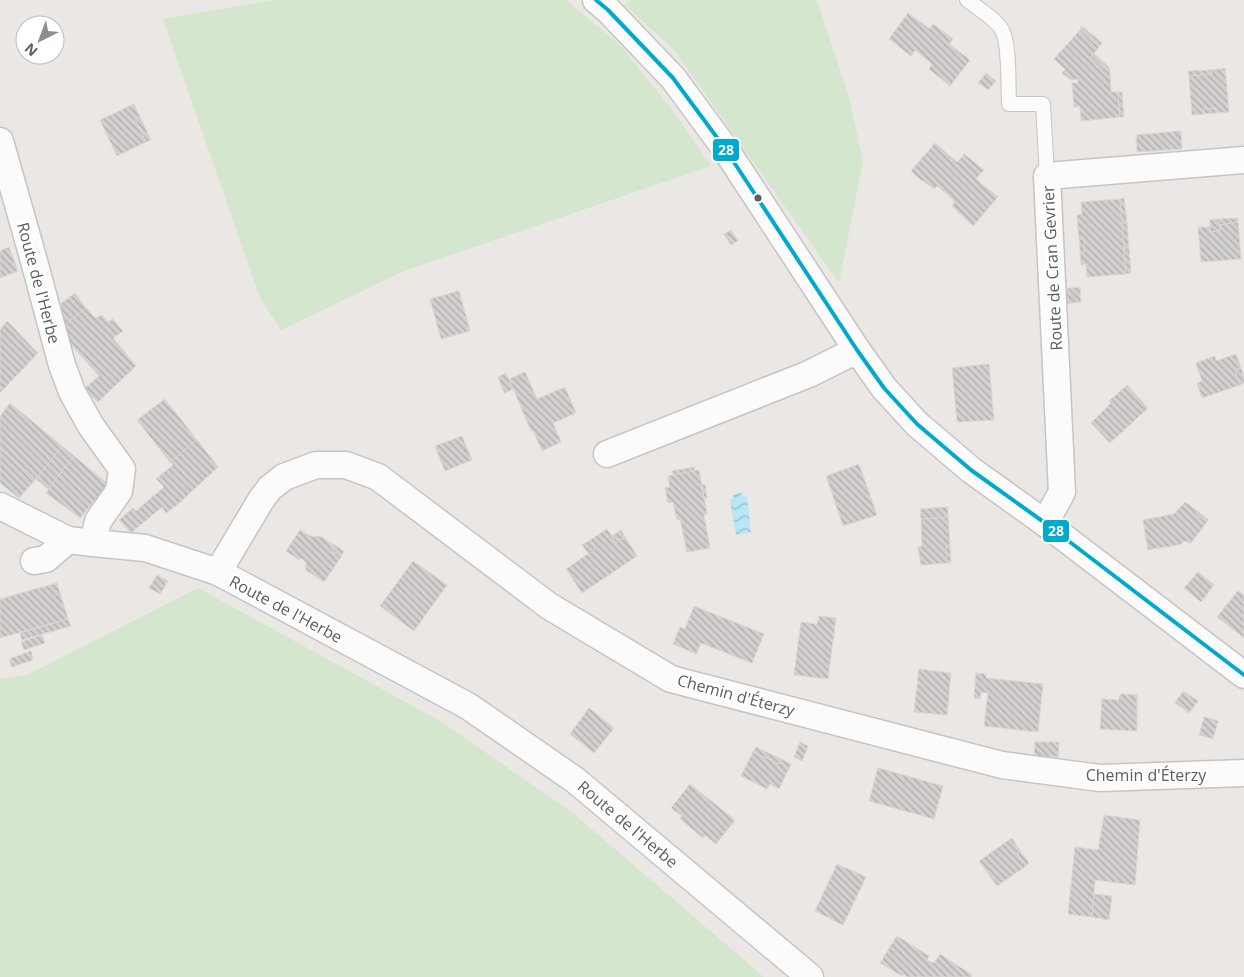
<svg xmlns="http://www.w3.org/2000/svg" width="1244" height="977" viewBox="0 0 1244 977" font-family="'Open Sans',sans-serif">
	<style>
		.green { fill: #d5e6ce }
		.water { fill: url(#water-waves) }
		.building { fill: url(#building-back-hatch); stroke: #dad6d3 }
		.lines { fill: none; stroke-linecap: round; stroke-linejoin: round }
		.service-casing { stroke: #c5c5c5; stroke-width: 16 }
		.minor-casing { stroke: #c5c5c5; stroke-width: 29 }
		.service { stroke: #fcfbfb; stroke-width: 14 }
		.minor { stroke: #fcfbfb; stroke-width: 26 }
		.bus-1-casing { stroke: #fff; stroke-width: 8 }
		.bus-1 { stroke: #00a9ce; stroke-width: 4 }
		.bus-dot { fill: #595f62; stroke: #fff; stroke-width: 2 }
		.labels { text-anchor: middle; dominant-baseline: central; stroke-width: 4.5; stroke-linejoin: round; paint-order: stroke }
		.street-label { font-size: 16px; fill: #595f62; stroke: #fff }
		.line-badge { stroke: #fff; stroke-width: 2 }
		.badge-label { font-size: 14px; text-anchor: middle; font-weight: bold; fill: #fff }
	</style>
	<defs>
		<pattern id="water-waves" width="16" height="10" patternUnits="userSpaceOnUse" patternTransform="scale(1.25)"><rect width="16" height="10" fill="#b6e6f7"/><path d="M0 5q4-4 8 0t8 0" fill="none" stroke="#97becb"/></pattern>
		<pattern id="building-back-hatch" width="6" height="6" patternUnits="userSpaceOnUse" patternTransform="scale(1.25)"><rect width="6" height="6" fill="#d2cfce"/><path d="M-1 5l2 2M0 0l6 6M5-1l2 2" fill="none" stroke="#adabab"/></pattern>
	</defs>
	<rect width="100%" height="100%" fill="#eae7e4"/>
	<!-- green -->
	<g class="green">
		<path d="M273 0H566L619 44 676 115 711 166 404 271 281 330 260 298 163 19Z"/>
		<path d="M631 0H817L849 97 863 161 839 283 675 51 625 5Z"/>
		<path d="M198 588 442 722 574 814 764 977H0V679L27 675Z"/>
	</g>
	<!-- water -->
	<path class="water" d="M738 493H742L743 497 747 496 751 532 736 535 730 500 733 498V495Z"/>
	<!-- building -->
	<g class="building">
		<path d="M908 13 930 29 933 24 953 39 949 44 970 60 950 86 929 69 932 64 915 50 911 56 889 39Z"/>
		<path d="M1082 26 1102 43 1099 47 1080 30Z"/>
		<path d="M1080 30 1099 47 1091 57 1110 73 1111 92H1118L1120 117 1081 121 1080 106 1074 107 1072 83H1078V79L1071 80 1062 73 1065 69 1054 59Z"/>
		<path d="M1093 53 1109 67 1110 73 1091 57Z"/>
		<path d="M1225 68 1229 112 1216 113V108L1204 109V114L1192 115 1189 76 1212 74 1211 70Z"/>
		<path d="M1211 70 1212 74 1189 76 1188 71Z"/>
		<path d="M986 73 996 81 988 90 978 83Z"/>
		<path d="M1118 92H1122L1124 117H1120Z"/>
		<path d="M134 104 140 117 135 119 146 142 117 156 100 120Z"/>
		<path d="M1216 108V113L1204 114V109Z"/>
		<path d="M140 117 151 140 146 142 135 119Z"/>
		<path d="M1181 131 1182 149 1137 152 1136 135Z"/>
		<path d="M935 143 957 162 962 157 981 173 976 179 998 197 973 226 952 206 955 202 946 193 937 186 934 189 922 180V181L911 171Z"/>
		<path d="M964 154 984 170 981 173 962 157Z"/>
		<path d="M1124 198 1127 223H1122L1120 199Z"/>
		<path d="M1120 199 1126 274 1087 277 1086 264 1081 265 1080 251H1085L1084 238 1079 239 1077 215 1082 214 1081 202Z"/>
		<path d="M1238 218V222L1220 225 1219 219Z"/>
		<path d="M1219 219 1220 231 1210 232V220Z"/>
		<path d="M1238 222 1241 259 1201 262 1198 227H1210V232L1220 231V225Z"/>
		<path d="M1122 223H1127L1129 248H1124Z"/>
		<path d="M731 230 738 241 731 245 724 234Z"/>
		<path d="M1084 238 1085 251H1080L1079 239Z"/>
		<path d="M9 247 18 271 0 278V251Z"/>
		<path d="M1124 248H1129L1131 273 1126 274Z"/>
		<path d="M1080 287 1081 302 1062 304 1061 289Z"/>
		<path d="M459 291 470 331 441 339 430 299Z"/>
		<path d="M75 293 86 308 58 330 53 310Z"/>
		<path d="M86 308 95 318 102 315 108 322 113 319 123 331 113 338 136 366 98 402 84 389 99 376 58 330Z"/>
		<path d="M7 321 38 353 0 393V330Z"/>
		<path d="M1236 354 1241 368 1235 370 1240 385 1202 398 1197 383 1202 381 1196 363 1215 356 1216 361Z"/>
		<path d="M989 364 994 420 957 422 952 368Z"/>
		<path d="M1241 368 1244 376V383L1240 385 1235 370Z"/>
		<path d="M525 372 537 399 565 387 576 413 553 423 561 442 542 451 533 430 531 431 509 379Z"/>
		<path d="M506 373 513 389 504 393 498 377Z"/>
		<path d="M1127 385 1148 408 1110 443 1091 423 1111 403 1109 401Z"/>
		<path d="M165 399 197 440 170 462 137 420Z"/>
		<path d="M10 403 62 446 36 479 0 449V417Z"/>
		<path d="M462 436 472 460 445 471 435 446Z"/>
		<path d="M197 440 218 467 177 505 166 513 162 507 131 533 119 520 133 508 136 511 164 487 156 479 173 465 170 462Z"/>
		<path d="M62 446 74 456 48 489 36 479Z"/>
		<path d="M0 449 36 479 19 498 0 483Z"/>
		<path d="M74 456 108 484 80 518 57 501 60 498 48 489Z"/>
		<path d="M859 464 877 515 843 526 826 476Z"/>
		<path d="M694 467 695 471 673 475 672 471Z"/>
		<path d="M699 470 707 514 704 515 710 548 687 552 680 519 677 520 673 502 668 503 665 488 670 487 668 476Z"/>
		<path d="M705 484 707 498H704L702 485Z"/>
		<path d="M49 489 60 498 57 501 46 493Z"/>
		<path d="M1185 502 1196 510 1197 515 1207 522 1191 543H1188L1186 541 1182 542V544L1148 550 1143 520 1174 514Z"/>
		<path d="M948 507V517L921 519 920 509Z"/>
		<path d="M1196 510 1209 520 1207 522 1197 515Z"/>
		<path d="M948 517 950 546H946L947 563 921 565 918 547 922 546 921 519Z"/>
		<path d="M607 529 616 543 625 537 637 556 582 593 566 569 595 549 590 540Z"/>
		<path d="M300 530 310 536 322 537 328 541 333 551 341 557 324 582 306 570V562L301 558 299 560 286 551Z"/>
		<path d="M621 530 625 537 616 543 612 536Z"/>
		<path d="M590 540 595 549 589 554 582 545Z"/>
		<path d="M328 541 344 551 341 557 333 551Z"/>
		<path d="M946 546H950L951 563H947Z"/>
		<path d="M413 561 447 585 414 631 380 606Z"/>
		<path d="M1198 572 1214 585 1201 602 1184 588Z"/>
		<path d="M157 575 168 581 160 594 149 588Z"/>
		<path d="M57 583 68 619 0 638V599Z"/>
		<path d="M1238 591 1244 595V638L1217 617Z"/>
		<path d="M694 606 764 634 752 663 701 643 696 654 673 644 680 627 685 629Z"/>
		<path d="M819 616 836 618 828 679 794 675 801 622 817 624Z"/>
		<path d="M68 619 71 626 22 640 20 633Z"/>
		<path d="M42 635 45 643 24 650 21 642Z"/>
		<path d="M31 651 33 660 12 667 9 659Z"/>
		<path d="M919 669 951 673 947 715 914 712Z"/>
		<path d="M976 673 986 674V678L1043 684 1038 732 984 726 988 693 981 692 980 699 974 698Z"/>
		<path d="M1183 691 1198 701 1189 713 1175 703Z"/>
		<path d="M1120 694 1137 695V731L1100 729 1102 699 1119 700Z"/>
		<path d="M589 708 614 728 594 753 570 734Z"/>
		<path d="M1204 717 1218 721 1213 739 1199 735Z"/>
		<path d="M800 742 808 746 802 761 794 757Z"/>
		<path d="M1035 742H1059L1058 757 1034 756Z"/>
		<path d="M756 747 781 759 779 764 753 752Z"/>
		<path d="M753 752 779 764 781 759 791 764 779 789 770 784 767 789 741 776Z"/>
		<path d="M878 768 943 786 934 819 869 801Z"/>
		<path d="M690 784 735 820 716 844 705 835 703 838 680 819 682 816 671 808Z"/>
		<path d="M1104 815 1140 820 1135 885 1095 880 1092 917 1068 914 1075 847 1098 850Z"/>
		<path d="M1012 838 1020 851 1017 853 1026 866 997 886 979 861Z"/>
		<path d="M1020 851 1029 863 1026 866 1017 853Z"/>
		<path d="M837 864 866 877 843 925 815 911Z"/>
		<path d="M1094 894 1112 896 1109 920 1092 917Z"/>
		<path d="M897 936 929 956 927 960 934 963 940 954 972 975 971 977H920L918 976 917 977H907L903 974 902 976 880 963Z"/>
	</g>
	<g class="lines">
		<!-- service casing -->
		<g class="service-casing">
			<path id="service" d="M967 0C976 7 997 20 1002 30 1010 44 1008 87 1009 104H1043L1047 176"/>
		</g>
		<!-- minor casing -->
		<g class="minor-casing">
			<g id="minor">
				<path d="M596 0 608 10 673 78 724 147 857 350 884 388 917 424 971 470 1045 523 1244 675"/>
				<path d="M0 141 34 261 62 365 72 392 91 426 122 469 119 491 98 521 93 543 145 548 218 572 468 706 575 780 810 977"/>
				<path d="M607 454 809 374 857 350"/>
				<path d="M0 506 68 540 93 543"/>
				<path d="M1045 523 1062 492 1047 176 1244 160"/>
				<path d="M34 561 46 559 68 540"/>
				<path d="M218 572 261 500 270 488 284 477 316 465H346L378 477 549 606 671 679 1002 765 1100 778 1244 773"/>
			</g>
		</g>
		<!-- service -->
		<use href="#service" class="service"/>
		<!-- minor -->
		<use href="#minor" class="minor"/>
		<!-- bus-1 casing -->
		<g class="bus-1-casing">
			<path id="bus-1" d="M596 0 608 10 673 78 724 147 857 350 884 388 917 424 971 470 1045 523 1244 675"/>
		</g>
		<!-- bus-1 -->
		<use href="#bus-1" class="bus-1"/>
	</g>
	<!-- markers -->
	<circle class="bus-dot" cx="758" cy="198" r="4.5"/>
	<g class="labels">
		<!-- street labels -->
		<g class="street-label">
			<text transform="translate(1052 268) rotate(-93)">Route de Cran Gevrier</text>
			<text transform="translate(39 283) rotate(75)">Route de l'Herbe</text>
			<text transform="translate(286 609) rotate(28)">Route de l'Herbe</text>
			<text transform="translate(736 695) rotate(15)">Chemin d'Éterzy</text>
			<text x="1146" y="775">Chemin d'Éterzy</text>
			<text transform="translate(628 824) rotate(40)">Route de l'Herbe</text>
		</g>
	</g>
	<g class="line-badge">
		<rect x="712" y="138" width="28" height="24" rx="5" fill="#00a9ce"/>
		<rect x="1042" y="519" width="28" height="24" rx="5" fill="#00a9ce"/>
	</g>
	<g class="badge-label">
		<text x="726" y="155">28</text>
		<text x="1056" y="536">28</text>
	</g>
	<!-- north arrow -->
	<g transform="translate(40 40) rotate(222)"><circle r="24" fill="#ffffff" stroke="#bdbfc0"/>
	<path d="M0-4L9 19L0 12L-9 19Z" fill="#8c8f90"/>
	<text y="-8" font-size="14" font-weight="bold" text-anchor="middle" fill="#595f62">N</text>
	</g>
</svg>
